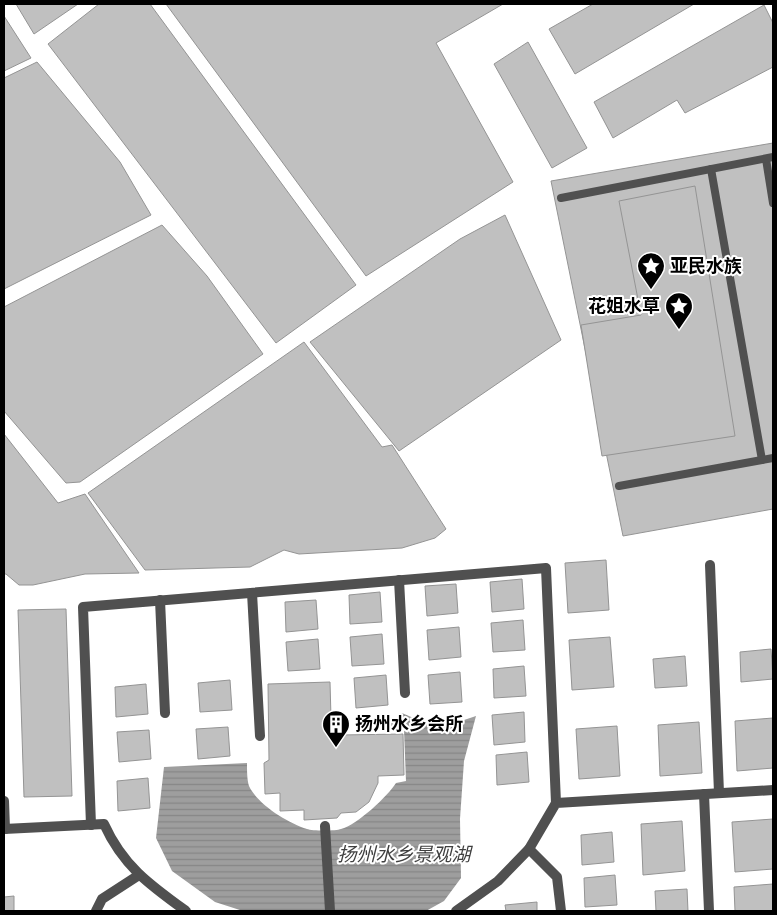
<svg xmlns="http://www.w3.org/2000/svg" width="777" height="915" viewBox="0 0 777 915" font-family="Signika,'Noto Sans SC',sans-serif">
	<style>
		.water { fill: url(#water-rules) }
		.building { fill: #c0c0c0; stroke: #949494 }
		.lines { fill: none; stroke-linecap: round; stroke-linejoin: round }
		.service { stroke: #505050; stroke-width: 8 }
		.minor { stroke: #505050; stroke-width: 10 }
		.labels { text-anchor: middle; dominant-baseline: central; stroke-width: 4; stroke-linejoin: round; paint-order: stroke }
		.poi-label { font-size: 18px; font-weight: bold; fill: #000; stroke: #fff; text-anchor: start }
		.water-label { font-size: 19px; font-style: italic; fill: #3f3f3f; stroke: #fff }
	</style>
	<defs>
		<pattern id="water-rules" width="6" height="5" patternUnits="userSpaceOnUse" patternTransform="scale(1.25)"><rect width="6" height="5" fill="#9e9e9e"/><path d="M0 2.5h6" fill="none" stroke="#868686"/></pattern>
	</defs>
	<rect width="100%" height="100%" fill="#fff"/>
	<!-- water -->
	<path class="water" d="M402 713 427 724 458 722 476 716 464 761 460 819 461 878 444 901 426 911H243L215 902 172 871 156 838 164 767 247 763C247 770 247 780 249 786 258 805 288 823 307 829 312 831 336 831 341 829 357 825 388 796 396 783L406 781 404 730 391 731V722Z"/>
	<!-- building -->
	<g class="building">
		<path d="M16 4H78L34 34Z"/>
		<path d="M99 4H150L356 285 276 343 48 44Z"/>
		<path d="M166 4H503L436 43 513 182 366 276Z"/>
		<path d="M593 4H694L575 74 549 29Z"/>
		<path d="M764 5 773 23V67L685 113 677 100 613 138 594 102Z"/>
		<path d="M4 16 31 58 4 71Z"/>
		<path d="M528 42 587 148 552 168 494 64Z"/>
		<path d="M37 62 120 162 151 215 4 289V78Z"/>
		<path d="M773 143V509L623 536 551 181Z"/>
		<path d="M695 186 735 436 602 456 581 325 641 315 619 201Z"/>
		<path d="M505 215 561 340 399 451 310 342 460 239Z"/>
		<path d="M162 225 207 276 263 354 80 482 66 483 4 411V307Z"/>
		<path d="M304 342 382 447 392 445 446 529 435 538 402 548 299 554 284 550 250 567 145 570 88 493Z"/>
		<path d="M4 434 58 503 85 494 139 573 85 574 33 585H19L6 574H4Z"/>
		<path d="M606 560 609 610 568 613 565 563Z"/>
		<path d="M522 579 524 609 492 612 490 582Z"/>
		<path d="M456 584 458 613 427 616 425 586Z"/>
		<path d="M380 592 382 622 350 624 349 595Z"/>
		<path d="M316 600 318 629 286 632 285 602Z"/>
		<path d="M66 609 72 796 24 797 18 610Z"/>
		<path d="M523 620 525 650 493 652 491 623Z"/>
		<path d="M459 627 461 657 429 660 427 630Z"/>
		<path d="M382 634 384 664 352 666 350 637Z"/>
		<path d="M610 637 614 687 572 690 569 640Z"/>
		<path d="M318 639 320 669 288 671 286 642Z"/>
		<path d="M771 649 773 679 741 682 740 652Z"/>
		<path d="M685 656 687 686 655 688 653 659Z"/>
		<path d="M524 666 526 696 494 698 493 669Z"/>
		<path d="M460 672 462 702 430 704 428 675Z"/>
		<path d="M386 675 388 705 356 708 354 678Z"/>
		<path d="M230 680 232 710 200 712 198 683Z"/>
		<path d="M330 682 331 718H339L340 735 403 734 404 775 378 776V783L369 802 356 812 341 813 337 818 304 820V810L280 811V793L265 794 264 763 269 760 268 684Z"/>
		<path d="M146 684 148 714 116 717 115 687Z"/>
		<path d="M524 712 525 742 494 745 492 715Z"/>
		<path d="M773 718V768L737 771 735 721Z"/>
		<path d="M699 722 702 773 660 776 658 725Z"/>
		<path d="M617 726 620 776 579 779 576 729Z"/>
		<path d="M228 727 230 756 198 759 196 729Z"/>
		<path d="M149 730 151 759 119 762 117 732Z"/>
		<path d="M527 752 529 782 497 785 496 755Z"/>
		<path d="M148 778 150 808 118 811 117 781Z"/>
		<path d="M773 819V869L735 872 732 822Z"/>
		<path d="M682 821 685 871 643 875 641 824Z"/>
		<path d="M612 832 614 862 582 865 581 835Z"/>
		<path d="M615 875 617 905 585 907 584 878Z"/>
		<path d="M773 884V911H735L734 887Z"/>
		<path d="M687 889 688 911H656L655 891Z"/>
		<path d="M14 896V911H4V897Z"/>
		<path d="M537 902V911H506L505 905Z"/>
	</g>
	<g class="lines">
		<!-- service -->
		<g class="service">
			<path d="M766 159 773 203"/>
			<path d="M711 169 762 460"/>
			<path d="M561 198 773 157"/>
			<path d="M619 486 773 458"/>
		</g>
		<!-- minor -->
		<g class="minor">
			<path d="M710 565 719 793"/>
			<path d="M399 580 405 693"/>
			<path d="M252 593 260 736"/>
			<path d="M160 600 165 713"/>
			<path d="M704 794 709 911"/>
			<path d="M4 801 5 829"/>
			<path d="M91 825 83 607 546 568 556 803"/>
			<path d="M325 826 330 911"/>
			<path d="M4 829 104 824C123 866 150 885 186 911"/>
			<path d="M529 849 557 877 561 911"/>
			<path d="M96 911 102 899 139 875"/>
			<path d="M456 911 498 881 529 849 556 803 773 790"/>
		</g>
	</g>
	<!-- icons -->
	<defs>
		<g id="sight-pin" transform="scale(1.4375)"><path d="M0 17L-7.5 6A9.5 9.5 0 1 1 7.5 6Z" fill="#000" stroke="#fff"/><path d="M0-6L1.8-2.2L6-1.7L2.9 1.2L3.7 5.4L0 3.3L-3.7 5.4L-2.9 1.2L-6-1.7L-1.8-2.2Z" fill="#fff"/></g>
		<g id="building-pin" transform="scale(1.4375)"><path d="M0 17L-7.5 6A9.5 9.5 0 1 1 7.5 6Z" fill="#000" stroke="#fff"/><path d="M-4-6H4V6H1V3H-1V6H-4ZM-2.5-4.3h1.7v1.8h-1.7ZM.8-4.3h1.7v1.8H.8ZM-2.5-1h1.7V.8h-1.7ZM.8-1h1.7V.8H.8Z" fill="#fff"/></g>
	</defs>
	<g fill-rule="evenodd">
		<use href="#sight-pin" x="651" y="266"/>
		<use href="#sight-pin" x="679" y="306"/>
		<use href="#building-pin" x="336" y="724"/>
	</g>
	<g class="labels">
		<!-- poi labels -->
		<g class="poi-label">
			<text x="670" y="266">亚民水族</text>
			<text x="660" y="306" text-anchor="end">花姐水草</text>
			<text x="355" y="724">扬州水乡会所</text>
		</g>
		<!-- water labels -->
		<g class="water-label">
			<text x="404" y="855">扬州水乡景观湖</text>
		</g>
	</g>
	<!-- border -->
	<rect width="777" height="915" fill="none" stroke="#000000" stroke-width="10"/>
</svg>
